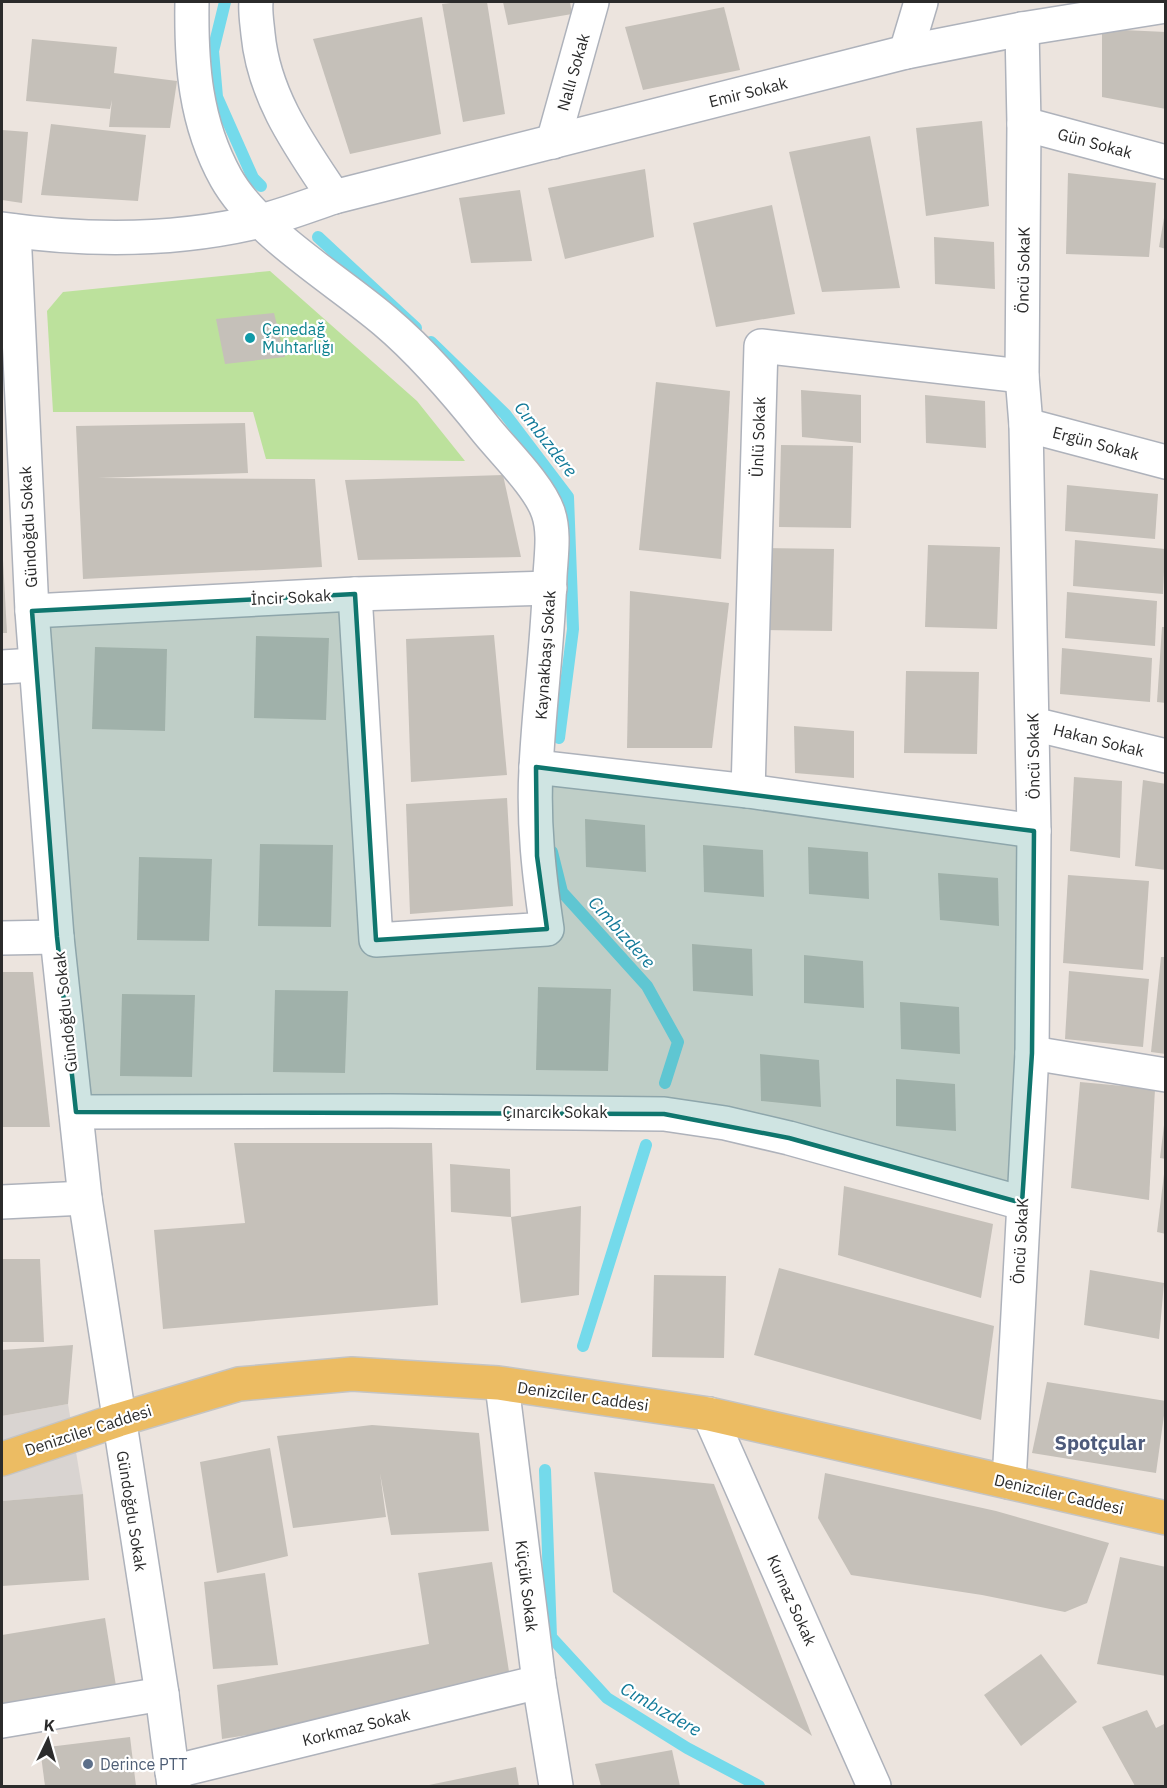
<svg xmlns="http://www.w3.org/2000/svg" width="1167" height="1788" viewBox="0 0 1167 1788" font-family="'IBM Plex Sans',sans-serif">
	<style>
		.green { fill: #bce19c }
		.plaza { fill: #d9d4d1 }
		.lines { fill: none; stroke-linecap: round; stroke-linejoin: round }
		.stream { stroke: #74daeb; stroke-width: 12 }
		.building { fill: #c5c0b9 }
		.minor-casing { stroke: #aeb2bb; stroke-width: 36 }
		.major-casing { stroke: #c4c4c4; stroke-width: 36 }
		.minor { stroke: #fff; stroke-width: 33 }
		.major { stroke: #ecbc63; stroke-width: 33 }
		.marked { fill: #0f766e; fill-opacity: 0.2; stroke: #0f766e; stroke-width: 4.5; stroke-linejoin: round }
		.culture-dot { fill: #0f9aa8; stroke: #fff; stroke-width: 2 }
		.service-dot { fill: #5c6f8a; stroke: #fff; stroke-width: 2 }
		.labels { text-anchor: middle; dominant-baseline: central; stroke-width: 4.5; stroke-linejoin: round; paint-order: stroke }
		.street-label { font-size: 16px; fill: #2b2b2b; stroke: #fff }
		.culture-label { font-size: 16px; fill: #0d838f; stroke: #fff; text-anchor: start }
		.service-label { font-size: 16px; fill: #4e5e75; stroke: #fff; text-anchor: start }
		.water-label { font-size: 18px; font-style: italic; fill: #127a99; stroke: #fff }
		.quarter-label { font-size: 20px; font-weight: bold; fill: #4d5a7b; stroke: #fff }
	</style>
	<rect width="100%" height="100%" fill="#ece4de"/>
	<!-- green -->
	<path class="green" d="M270 271 417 401 465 461 266 459 253 412H53L47 311 63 292Z"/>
	<!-- plaza -->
	<path class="plaza" d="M68 1404 83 1494 2 1501V1416Z"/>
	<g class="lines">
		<!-- stream -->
		<g class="stream">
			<path d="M225 2 213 51 217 97 253 178 261 186"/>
			<path d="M318 237 416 328"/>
			<path d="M431 342 505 414 568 497 573 629 559 738"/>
			<path d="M552 852 562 892 647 986 678 1042 665 1083"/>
			<path d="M583 1346 646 1145"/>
			<path d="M545 1470 551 1637 607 1698 687 1748 759 1786"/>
		</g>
	</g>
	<!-- building -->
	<g class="building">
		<path d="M460 2H487L505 114 463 122 442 4Z"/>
		<path d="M503 2H570L572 14 508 25Z"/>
		<path d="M724 7 740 70 643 90 625 27Z"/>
		<path d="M422 17 441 134 350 154 313 39Z"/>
		<path d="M1102 29 1166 32V109L1102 97Z"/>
		<path d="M32 39 117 47 114 73 177 81 170 128 109 127 112 100 110 109 26 101Z"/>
		<path d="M982 121 989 206 926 216 916 128Z"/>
		<path d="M51 124 146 135 138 201 41 195Z"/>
		<path d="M2 130 28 132 22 203 2 200Z"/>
		<path d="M870 136 900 288 822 292 789 152Z"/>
		<path d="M645 169 654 237 565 259 548 188Z"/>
		<path d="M1068 173 1156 183 1149 257 1066 254Z"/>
		<path d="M520 190 532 261 471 263 459 198Z"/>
		<path d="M772 205 795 314 716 327 693 223Z"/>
		<path d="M1164 218H1166V249L1159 247Z"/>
		<path d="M934 237 994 242 995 289 935 284Z"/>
		<path d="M274 313 285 357 225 364 216 319Z"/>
		<path d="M656 382 730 391 721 559 639 550Z"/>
		<path d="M801 390 861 395V443L802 437Z"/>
		<path d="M925 395 985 401 986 448 926 443Z"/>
		<path d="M245 423 248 473 98 478 315 479 322 567 83 579 76 426Z"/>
		<path d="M781 445 853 446 851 528 779 527Z"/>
		<path d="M503 475 521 557 358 560 345 480Z"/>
		<path d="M1067 485 1158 494 1155 539 1065 531Z"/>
		<path d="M1075 540 1165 549 1163 594 1073 586Z"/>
		<path d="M928 545 1000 547 997 629 925 627Z"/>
		<path d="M762 548 834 549 832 631 760 630Z"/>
		<path d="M2 560H3L7 633H2Z"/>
		<path d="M630 591 729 603 712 748H627Z"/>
		<path d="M1067 592 1157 601 1155 646 1065 638Z"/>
		<path d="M1162 627H1166V703L1157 702Z"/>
		<path d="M494 635 507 775 411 782 406 639Z"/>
		<path d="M256 636 329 638 326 720 254 718Z"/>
		<path d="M95 647 167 649 165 731 92 729Z"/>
		<path d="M1062 648 1152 658 1150 702 1060 694Z"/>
		<path d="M906 671 979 672 977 754 904 753Z"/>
		<path d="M794 726 854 731V778L795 773Z"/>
		<path d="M1074 777 1122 781 1120 858 1070 851Z"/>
		<path d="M1143 780 1166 784V870L1135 866Z"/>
		<path d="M507 798 513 906 410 914 406 804Z"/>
		<path d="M585 819 645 825 646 872 586 867Z"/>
		<path d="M260 844 333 845 331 927 258 926Z"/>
		<path d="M703 845 763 850 764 897 704 892Z"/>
		<path d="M808 847 868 852 869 899 809 894Z"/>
		<path d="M139 857 212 859 209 941 137 940Z"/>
		<path d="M938 873 998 878 999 926 940 920Z"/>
		<path d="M1068 875 1149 881 1143 970 1063 963Z"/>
		<path d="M692 944 752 949 753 996 693 991Z"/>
		<path d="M804 955 863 961 864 1008 804 1003Z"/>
		<path d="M1161 957H1166V1054L1151 1052Z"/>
		<path d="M1069 971 1149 979 1143 1047 1065 1039Z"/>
		<path d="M2 972H33L50 1127H2Z"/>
		<path d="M538 987 611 989 608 1071 536 1070Z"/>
		<path d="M275 990 348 991 345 1073 273 1072Z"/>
		<path d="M122 994 195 995 192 1077 120 1076Z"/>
		<path d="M900 1002 959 1007 960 1054 901 1049Z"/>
		<path d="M760 1054 819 1060 821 1107 761 1101Z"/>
		<path d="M896 1079 955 1084 956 1131 896 1126Z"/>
		<path d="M1080 1082 1155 1089 1149 1200 1071 1188Z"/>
		<path d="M1164 1125H1166V1159L1160 1158Z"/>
		<path d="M234 1143H432L438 1305 163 1329 154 1230 245 1223Z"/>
		<path d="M450 1164 510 1169 511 1217 581 1206 579 1295 521 1303 511 1217 451 1212Z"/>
		<path d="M1164 1174H1166V1234L1157 1232Z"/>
		<path d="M844 1186 993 1224 981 1298 838 1255Z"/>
		<path d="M2 1259H40L44 1342H2Z"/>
		<path d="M779 1268 994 1326 981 1420 754 1355Z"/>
		<path d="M1090 1270 1164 1283 1159 1339 1084 1325Z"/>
		<path d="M654 1275 726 1276 724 1358 652 1357Z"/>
		<path d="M73 1345 68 1404 2 1416V1350Z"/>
		<path d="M1047 1382 1166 1401 1156 1473 1032 1453Z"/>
		<path d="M372 1425 479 1433 489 1531 391 1535 380 1473 386 1517 293 1528 277 1436Z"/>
		<path d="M270 1448 288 1556 217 1573 200 1462Z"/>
		<path d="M594 1472 714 1484 812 1736 613 1592Z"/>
		<path d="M825 1473 996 1511 1109 1543 1087 1603 1065 1612 982 1595 851 1575 818 1518Z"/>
		<path d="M83 1494 89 1580 2 1586V1501Z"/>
		<path d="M1120 1557 1166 1567V1676L1097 1664Z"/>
		<path d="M492 1562 510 1678 413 1695 267 1732 222 1739 217 1685 429 1644 418 1573Z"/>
		<path d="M265 1573 278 1665 213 1669 204 1582Z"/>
		<path d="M105 1618 116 1686 2 1705V1635Z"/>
		<path d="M1041 1654 1077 1702 1021 1746 984 1695Z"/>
		<path d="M1147 1710 1156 1728 1166 1723V1786H1135L1102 1727Z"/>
		<path d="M130 1737 136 1786H45L40 1748Z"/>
		<path d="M672 1750 680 1786H601L595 1764Z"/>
		<path d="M516 1767 519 1786H429V1785Z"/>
	</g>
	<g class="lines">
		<!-- minor casing -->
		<g class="minor-casing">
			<g id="minor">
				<path d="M192 2C191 64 195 122 226 178 257 233 337 280 385 321 423 353 456 392 487 431 505 453 539 486 548 512 555 532 551 556 550 576 548 641 539 705 536 769 533 823 539 875 547 929L376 940 355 594"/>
				<path d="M256 2C255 12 257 23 258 34 264 97 300 146 334 197"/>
				<path d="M906 52 921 2"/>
				<path d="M1024 124 1166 162"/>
				<path d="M553 142 592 2"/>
				<path d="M2 229C86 241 177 241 260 221 285 215 310 205 334 197L906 52 1022 29 1166 6"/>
				<path d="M14 231 32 611 57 937 85 1198 162 1694 174 1786"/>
				<path d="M1026 425 1166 462"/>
				<path d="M32 611 355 594 550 588"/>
				<path d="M2 667 35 665"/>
				<path d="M1033 724 1166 756"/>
				<path d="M536 767 748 791 1034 831"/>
				<path d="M748 791 761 346 1022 376"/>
				<path d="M2 938 57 937"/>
				<path d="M1032 1053 1166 1075"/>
				<path d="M76 1112 391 1111 664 1114 725 1123 789 1138 1022 1203"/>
				<path d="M2 1202 85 1198"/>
				<path d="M502 1385 539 1682 556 1786"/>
				<path d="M709 1414 874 1786"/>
				<path d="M1009 1482 1032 1053 1034 831 1026 425 1022 376 1024 124 1022 29"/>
				<path d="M2 1721 162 1694"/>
				<path d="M172 1772 539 1682"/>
			</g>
		</g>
		<!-- major casing -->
		<g class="major-casing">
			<path id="major" d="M2 1459 118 1420 239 1384 352 1374 498 1383 709 1414 1166 1518"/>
		</g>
		<!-- minor -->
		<use href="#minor" class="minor"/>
		<!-- major -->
		<use href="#major" class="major"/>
	</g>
	<!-- marked area -->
	<path class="marked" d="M355 594 376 940 547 929 537 856 536 767 1034 831 1032 1053 1022 1203 789 1138 664 1114 76 1112 57 937 32 611Z"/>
	<!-- markers -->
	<circle class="culture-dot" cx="250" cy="338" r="6"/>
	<circle class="service-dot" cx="88" cy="1764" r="6"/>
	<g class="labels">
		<!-- street labels -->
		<g class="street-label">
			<text transform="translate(573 72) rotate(-74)">Nallı Sokak</text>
			<text transform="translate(748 92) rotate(-14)">Emir Sokak</text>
			<text transform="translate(1095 143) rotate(15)">Gün Sokak</text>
			<text transform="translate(1023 270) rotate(-89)">Öncü SokaK</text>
			<text transform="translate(758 437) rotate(-88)">Ünlü Sokak</text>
			<text transform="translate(1096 443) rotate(15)">Ergün Sokak</text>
			<text transform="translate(28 527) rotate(-93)">Gündoğdu Sokak</text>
			<text transform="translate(291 597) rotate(-3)">İncir Sokak</text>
			<text transform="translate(545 655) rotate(-86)">Kaynakbaşı Sokak</text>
			<text transform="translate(1099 740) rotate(14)">Hakan Sokak</text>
			<text transform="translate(1033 756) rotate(-91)">Öncü SokaK</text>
			<text transform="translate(65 1012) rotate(-96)">Gündoğdu Sokak</text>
			<text x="555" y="1112">Çınarcık Sokak</text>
			<text transform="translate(1020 1241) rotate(-87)">Öncü SokaK</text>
			<text transform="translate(583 1396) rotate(8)">Denizciler Caddesi</text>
			<text transform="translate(88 1430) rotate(-18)">Denizciler Caddesi</text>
			<text transform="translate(1059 1494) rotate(13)">Denizciler Caddesi</text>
			<text transform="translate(132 1511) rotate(81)">Gündoğdu Sokak</text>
			<text transform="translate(527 1586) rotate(83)">Küçük Sokak</text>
			<text transform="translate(792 1600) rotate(66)">Kurnaz Sokak</text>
			<text transform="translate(356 1727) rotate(-14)">Korkmaz Sokak</text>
		</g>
		<!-- culture labels -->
		<g class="culture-label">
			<text x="262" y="329">Çenedağ<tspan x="262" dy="18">Muhtarlığı</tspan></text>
		</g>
		<!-- service labels -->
		<g class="service-label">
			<text x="100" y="1764">Derince PTT</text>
		</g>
		<!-- water labels -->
		<g class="water-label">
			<text transform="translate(546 439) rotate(52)">Cımbızdere</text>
			<text transform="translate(622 932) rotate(48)">Cımbızdere</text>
			<text transform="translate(661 1709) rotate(30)">Cımbızdere</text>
		</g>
		<!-- quarter labels -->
		<g class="quarter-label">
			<text x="1100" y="1442">Spotçular</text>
		</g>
	</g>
	<!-- border -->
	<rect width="1167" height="1788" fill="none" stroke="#2b2b2b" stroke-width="6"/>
	<!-- north arrow -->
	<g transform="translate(48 1740) rotate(5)" stroke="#ffffff" stroke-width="4.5" paint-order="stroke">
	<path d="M0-4.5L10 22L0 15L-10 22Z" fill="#2b2b2b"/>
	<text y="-9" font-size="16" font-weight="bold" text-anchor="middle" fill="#2b2b2b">K</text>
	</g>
</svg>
